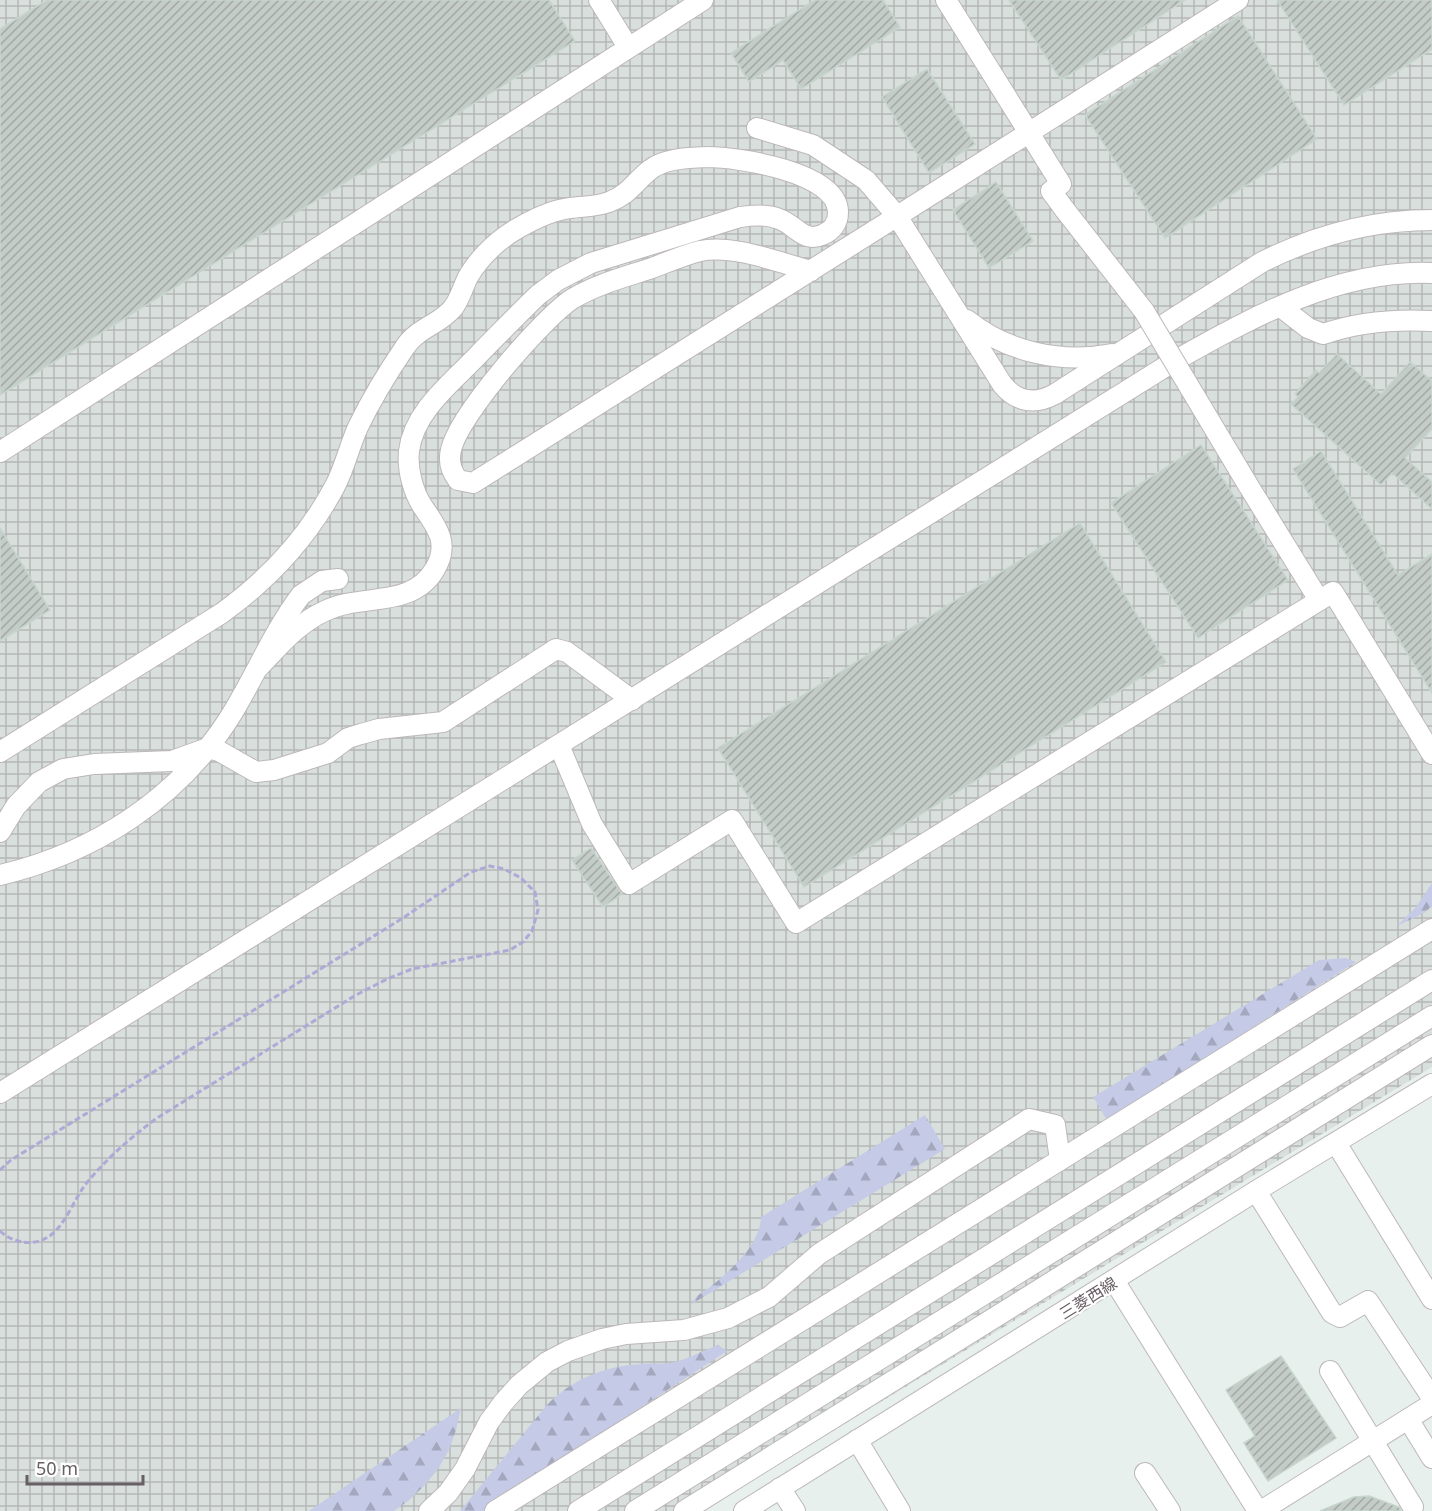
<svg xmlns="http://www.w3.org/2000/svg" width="1432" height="1511" viewBox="0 0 1432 1511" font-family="'Noto Sans','Noto Sans JP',sans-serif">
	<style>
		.industrial { fill: url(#industrial-grid) }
		.forest { fill: url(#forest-firs) }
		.building { fill: url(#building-hatch); stroke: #c6d5ce; stroke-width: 1.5 }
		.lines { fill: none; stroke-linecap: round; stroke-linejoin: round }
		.minor-casing { stroke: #bdb7ba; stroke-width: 22 }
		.path { stroke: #aea9d7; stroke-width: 3; stroke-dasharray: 6 3; stroke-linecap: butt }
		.minor { stroke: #fff; stroke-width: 20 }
		.minor-bridge-casing { stroke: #bdb7ba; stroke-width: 22; stroke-linecap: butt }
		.minor-bridge { stroke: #fff; stroke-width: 20 }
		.labels { text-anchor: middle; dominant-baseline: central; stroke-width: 4.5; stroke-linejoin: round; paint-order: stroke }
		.street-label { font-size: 16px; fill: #675f64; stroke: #fff }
	</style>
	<defs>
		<pattern id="industrial-grid" width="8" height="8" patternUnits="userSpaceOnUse" patternTransform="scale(1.5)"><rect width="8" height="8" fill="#d9dfdc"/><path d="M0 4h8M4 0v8" fill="none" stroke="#b4b8b6"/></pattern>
		<pattern id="forest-firs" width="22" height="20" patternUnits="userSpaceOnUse" patternTransform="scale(1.5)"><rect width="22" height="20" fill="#c5cbe6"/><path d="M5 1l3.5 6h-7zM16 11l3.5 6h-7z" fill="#a4a8be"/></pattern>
		<pattern id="building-hatch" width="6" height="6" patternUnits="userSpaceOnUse" patternTransform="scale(1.5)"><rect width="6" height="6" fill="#c4ccc7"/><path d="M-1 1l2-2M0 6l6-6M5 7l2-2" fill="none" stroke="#a3a9a5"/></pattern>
	</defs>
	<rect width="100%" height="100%" fill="#e7f0ed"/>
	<!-- industrial -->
	<path class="industrial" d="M0 0H1432V1067L701 1511H0Z"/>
	<!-- forest -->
	<g class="forest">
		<path d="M1432 883V906L1424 913 1397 926 1416 907Z"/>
		<path d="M1346 958 1356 962 1107 1120 1093 1097 1319 960Z"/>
		<path d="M925 1115 945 1149 692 1304C696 1295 701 1293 709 1288 730 1271 760 1245 761 1217Z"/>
		<path d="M718 1345 727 1351 483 1511H460L546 1406C572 1379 604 1366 642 1364 651 1363 661 1364 670 1363 684 1361 704 1350 718 1345Z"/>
		<path d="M461 1408 456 1430 449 1450 438 1469 424 1486 408 1501 394 1511H309Z"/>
	</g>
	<!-- building -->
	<g class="building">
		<path d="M47 0H549L575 41 0 395V29Z"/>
		<path d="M815 0H883L900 27 801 89 783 60 749 82 731 53Z"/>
		<path d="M1009 0H1185L1061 80Z"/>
		<path d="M1277 0H1432V49L1344 105Z"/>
		<path d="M1238 16 1317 139 1165 238 1085 115Z"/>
		<path d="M927 69 975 144 929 173 882 97Z"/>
		<path d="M996 182 1033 241 989 268 953 210Z"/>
		<path d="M1337 354 1381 394 1410 362 1432 381V429L1405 458 1432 482V509L1392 473 1381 485 1291 404 1298 397 1295 394 1316 370 1319 373Z"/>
		<path d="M1201 445 1288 580 1198 638 1111 503Z"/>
		<path d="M1321 451 1398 575 1432 554V693L1293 469Z"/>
		<path d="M1080 523 1166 662 804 887 718 748Z"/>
		<path d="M0 528 50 610 0 641Z"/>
		<path d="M591 848 622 894 603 907 572 860Z"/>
		<path d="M1281 1356 1336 1438 1268 1481 1244 1443 1255 1436 1226 1390Z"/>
		<path d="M1369 1496 1399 1507 1401 1511H1320L1354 1497Z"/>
	</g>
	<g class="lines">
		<!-- minor casing -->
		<g class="minor-casing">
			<g id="minor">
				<path d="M599 0 628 47"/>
				<path d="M946 0 1061 184 1051 191 1065 210"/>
				<path d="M757 128 813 145 866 180 897 216 1002 384C1016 402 1035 405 1055 394L1262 262C1316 235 1372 220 1432 220"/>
				<path d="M811 271C777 262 733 244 700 251 684 255 668 262 652 268 625 277 597 284 572 299 542 319 458 416 451 450 448 462 451 471 458 480L473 483C728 323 984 162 1238 0"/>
				<path d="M1281 307 1308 328 1323 334C1358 322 1395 319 1432 321"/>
				<path d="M967 320C1007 352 1061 364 1112 354"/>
				<path d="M0 452 703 0"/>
				<path d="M1248 485 1319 600"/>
				<path d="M559 745 592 824 629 884 732 820 796 923 1333 592 1432 754"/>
				<path d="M0 752 222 613C269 579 308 537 335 486 345 467 349 447 358 427 371 400 388 372 405 347 417 328 439 325 453 308 460 299 463 287 468 277 480 256 500 238 520 227 536 218 553 210 570 208 584 206 596 207 609 202 630 194 635 181 651 169 665 158 690 158 707 157 737 157 839 172 838 213 838 223 832 231 822 235 803 243 795 224 779 219 767 214 753 215 740 217L591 263 558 280 538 295C518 314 499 334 480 353 454 381 414 410 409 451 407 469 413 492 423 507 437 527 450 544 435 569 412 609 361 593 325 611 298 623 279 646 259 667"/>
				<path d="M0 832 16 806 39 782 63 769 94 764 172 761 208 748 219 751 256 772 274 770 328 753 348 738 361 734 379 729 443 722 556 649 567 652 632 700"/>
				<path d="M0 875C94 853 178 799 230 717 255 677 273 632 301 595L322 581 338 579"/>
				<path d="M0 1093 1176 360C1254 316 1340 269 1432 273"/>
				<path d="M1336 1143 1432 1299"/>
				<path d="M1256 1191 1332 1313 1340 1317 1368 1301 1432 1398"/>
				<path d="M1115 1282 1258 1511"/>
				<path d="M1330 1371 1413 1507"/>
				<path d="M1408 1419 1432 1458"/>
				<path d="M857 1440 900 1511"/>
				<path d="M1145 1473 1170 1511"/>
				<path d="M780 1488 795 1511"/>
				<path d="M429 1511 448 1493 465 1469 489 1422 503 1403 519 1385 547 1362 568 1351 602 1339 626 1334 684 1330 728 1318 769 1297 819 1254 1029 1119 1055 1125 1060 1160"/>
				<path d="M495 1511 1432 929"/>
				<path d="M578 1511 1432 980"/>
				<path d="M635 1511 1432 1016"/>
				<path d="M684 1511 1432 1045"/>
				<path d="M744 1511 1256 1191 1432 1084"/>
				<path d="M1261 1511 1432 1404"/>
			</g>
		</g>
		<!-- path -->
		<path class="path" d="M0 1170 11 1160 403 918 471 872 490 866 504 869 521 878 535 892 538 910 532 931 523 942 510 950 412 969 387 979 356 995 157 1118C130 1138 106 1159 85 1185 74 1200 66 1223 51 1235 35 1247 14 1244 0 1231"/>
		<!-- minor -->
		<use href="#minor" class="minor"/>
		<!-- minor-bridge casing -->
		<g class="minor-bridge-casing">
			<path id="minor-bridge" d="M1065 210 1144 311 1248 485"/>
		</g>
		<!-- minor-bridge -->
		<use href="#minor-bridge" class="minor-bridge"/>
	</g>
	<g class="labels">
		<!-- street labels -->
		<g class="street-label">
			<text transform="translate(1088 1298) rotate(-32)">三菱西線</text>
		</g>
	</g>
	<!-- scale -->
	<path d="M27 1475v9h116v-9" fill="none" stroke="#675f64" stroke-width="3"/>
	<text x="36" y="1475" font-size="18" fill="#675f64" stroke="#ffffff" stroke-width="4.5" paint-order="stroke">50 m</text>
</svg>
